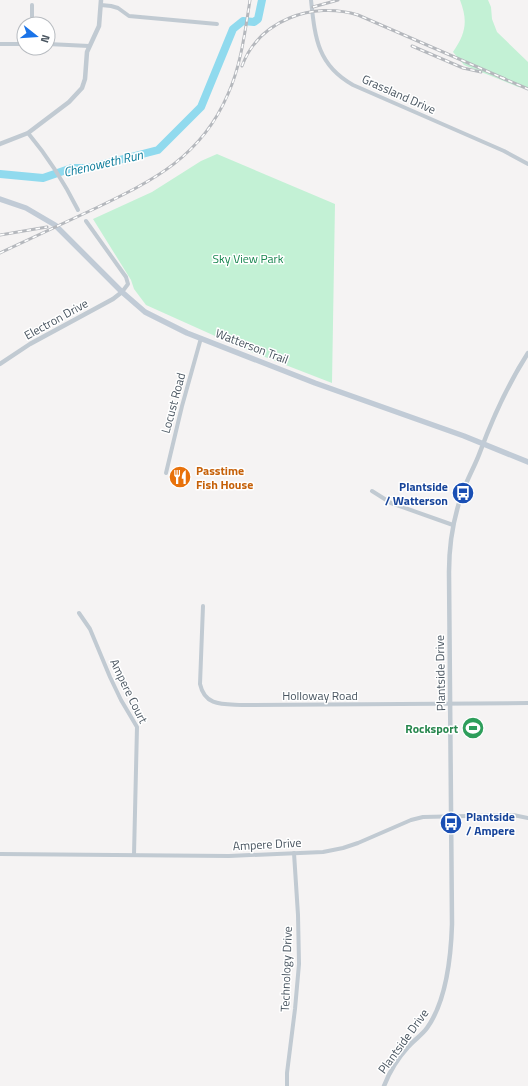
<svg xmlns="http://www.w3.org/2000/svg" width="528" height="1086" viewBox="0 0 528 1086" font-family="'Titillium Web',sans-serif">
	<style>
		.green { fill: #c3f1d5 }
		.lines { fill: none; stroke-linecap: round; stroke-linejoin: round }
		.river { stroke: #90daee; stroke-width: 8 }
		.minor { stroke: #c1cad2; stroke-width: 4 }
		.tertiary { stroke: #c1cad2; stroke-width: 4.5 }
		.secondary { stroke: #c1cbd6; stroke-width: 5.5 }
		.rail-casing { stroke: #b5b8bd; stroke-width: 3 }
		.rail { stroke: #fff; stroke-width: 1.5; stroke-dasharray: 4.5; stroke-linecap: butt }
		.labels { text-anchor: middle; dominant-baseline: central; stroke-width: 3; stroke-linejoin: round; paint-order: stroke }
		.street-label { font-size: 12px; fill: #4a5661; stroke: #fff }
		.park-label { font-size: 12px; fill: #17864f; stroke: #fff }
		.food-label { font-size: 12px; font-weight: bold; fill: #c56008; stroke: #fff; text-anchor: start }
		.transit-label { font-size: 12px; font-weight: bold; fill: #164399; stroke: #fff; text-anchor: end }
		.leisure-label { font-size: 12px; font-weight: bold; fill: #27864d; stroke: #fff; text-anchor: end }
		.water-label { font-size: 13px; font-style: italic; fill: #0c7c9b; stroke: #fff }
	</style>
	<rect width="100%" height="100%" fill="#f5f3f3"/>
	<!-- green -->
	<g class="green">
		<path d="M460 0H488L491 7 492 19 497 32 528 62V88L518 87 506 82 464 65 453 52C466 33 468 21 460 0Z"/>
		<path d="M217 154 335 204 332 383 244 349 146 305 134 289 131 280 93 219 152 192 201 161Z"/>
	</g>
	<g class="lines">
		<!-- river -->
		<path class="river" d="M0 174 43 178 72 168H88L158 150 201 107 233 29 243 21 254 22 258 19 262 0"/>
		<!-- minor -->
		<g class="minor">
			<path d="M311 0C315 37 317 65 353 85L504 151 528 164"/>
			<path d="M101 5 111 6 118 8 129 16 217 24"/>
			<path d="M32 24V5"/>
			<path d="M0 44H24"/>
			<path d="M48 44 89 46"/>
			<path d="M28 133C48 157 64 182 78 210"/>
			<path d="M86 221 126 277 128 284 122 292"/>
			<path d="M166 473 182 406 201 338"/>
			<path d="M372 491 391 503 453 525"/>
			<path d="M203 606 200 684C205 707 224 704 242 705L528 703"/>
			<path d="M79 613 90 629 110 677 121 700 137 727 134 855"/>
			<path d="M0 854 229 856 323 852 343 848 358 843 411 820 423 817 513 815 528 818"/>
			<path d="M287 1086V1073L295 1009 299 964 298 915 294 853"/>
		</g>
		<!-- tertiary -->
		<g class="tertiary">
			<path d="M0 144 28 133 69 102 82 88 85 79 87 52 99 26 101 0"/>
			<path d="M0 364 30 344 113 299 122 292"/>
			<path d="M384 1086C389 1073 398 1058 408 1047 414 1040 422 1035 427 1028 447 1000 451 957 452 924L449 572C449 545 453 519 462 494 467 479 475 466 480 452 493 417 508 384 528 353"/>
		</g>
		<!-- secondary -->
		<path class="secondary" d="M0 199 26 208 55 225 122 292 145 312 187 333 315 383 464 436 528 462"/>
		<!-- rail casing -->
		<g class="rail-casing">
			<g id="rail">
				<path d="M313 7 338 0"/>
				<path d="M412 46 463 68 481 72"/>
				<path d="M242 66C259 20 313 1 358 15L505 79"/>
				<path d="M500 77 528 89"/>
				<path d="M0 235 47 227"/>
				<path d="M0 253C32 238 64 223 96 208 154 180 201 157 228 94 241 65 245 32 250 0"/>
			</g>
		</g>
		<!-- rail -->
		<use href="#rail" class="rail"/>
	</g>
	<!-- icons -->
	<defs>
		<g id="restaurant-disc" transform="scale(1.15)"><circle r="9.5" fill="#e8710a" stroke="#fff"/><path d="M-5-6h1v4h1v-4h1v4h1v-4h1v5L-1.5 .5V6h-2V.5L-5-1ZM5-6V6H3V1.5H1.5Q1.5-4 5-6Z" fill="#fff"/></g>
		<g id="bus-disc" transform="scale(1.15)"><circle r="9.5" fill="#1a4fb4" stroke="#fff"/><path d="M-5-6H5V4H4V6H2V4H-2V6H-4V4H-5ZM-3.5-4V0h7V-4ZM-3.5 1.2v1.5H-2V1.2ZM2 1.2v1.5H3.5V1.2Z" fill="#fff"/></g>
		<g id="stadium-disc" transform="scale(1.15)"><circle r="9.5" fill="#2e9e5b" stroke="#fff"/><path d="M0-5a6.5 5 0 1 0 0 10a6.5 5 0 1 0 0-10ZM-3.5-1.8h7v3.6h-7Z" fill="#fff"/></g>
	</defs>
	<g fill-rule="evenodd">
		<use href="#restaurant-disc" x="180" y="477"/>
		<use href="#bus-disc" x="463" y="493"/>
		<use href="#stadium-disc" x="473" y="728"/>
		<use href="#bus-disc" x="451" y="823"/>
	</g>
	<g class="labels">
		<!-- street labels -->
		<g class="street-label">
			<text transform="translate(399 94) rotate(24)">Grassland Drive</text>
			<text transform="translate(56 319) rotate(-29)">Electron Drive</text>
			<text transform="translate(252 346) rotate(21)">Watterson Trail</text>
			<text transform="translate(173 403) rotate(-75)">Locust Road</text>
			<text transform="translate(440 673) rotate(-91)">Plantside Drive</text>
			<text transform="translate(129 691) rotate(64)">Ampere Court</text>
			<text x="320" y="695">Holloway Road</text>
			<text transform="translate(267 844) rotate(-3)">Ampere Drive</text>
			<text transform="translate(286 969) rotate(-88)">Technology Drive</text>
			<text transform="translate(403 1041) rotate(-54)">Plantside Drive</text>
		</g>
		<!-- park labels -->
		<g class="park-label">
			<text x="248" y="258">Sky View Park</text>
		</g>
		<!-- food labels -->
		<g class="food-label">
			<text x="196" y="470">Passtime<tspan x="196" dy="14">Fish House</tspan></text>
		</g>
		<!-- transit labels -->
		<g class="transit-label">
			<text x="448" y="486">Plantside<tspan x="448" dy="14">/ Watterson</tspan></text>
			<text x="466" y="816" text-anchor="start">Plantside<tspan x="466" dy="14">/ Ampere</tspan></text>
		</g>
		<!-- leisure labels -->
		<g class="leisure-label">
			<text x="458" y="728">Rocksport</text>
		</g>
		<!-- water labels -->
		<g class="water-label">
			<text transform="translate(103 163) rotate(-13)">Chenoweth Run</text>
		</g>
	</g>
	<!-- north arrow -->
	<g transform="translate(36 36) rotate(107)"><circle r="19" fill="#ffffff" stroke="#b7bbc0"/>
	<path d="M0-3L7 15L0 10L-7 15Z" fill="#1a73e8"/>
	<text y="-6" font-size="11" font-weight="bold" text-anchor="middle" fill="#4a5661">N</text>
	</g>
</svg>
